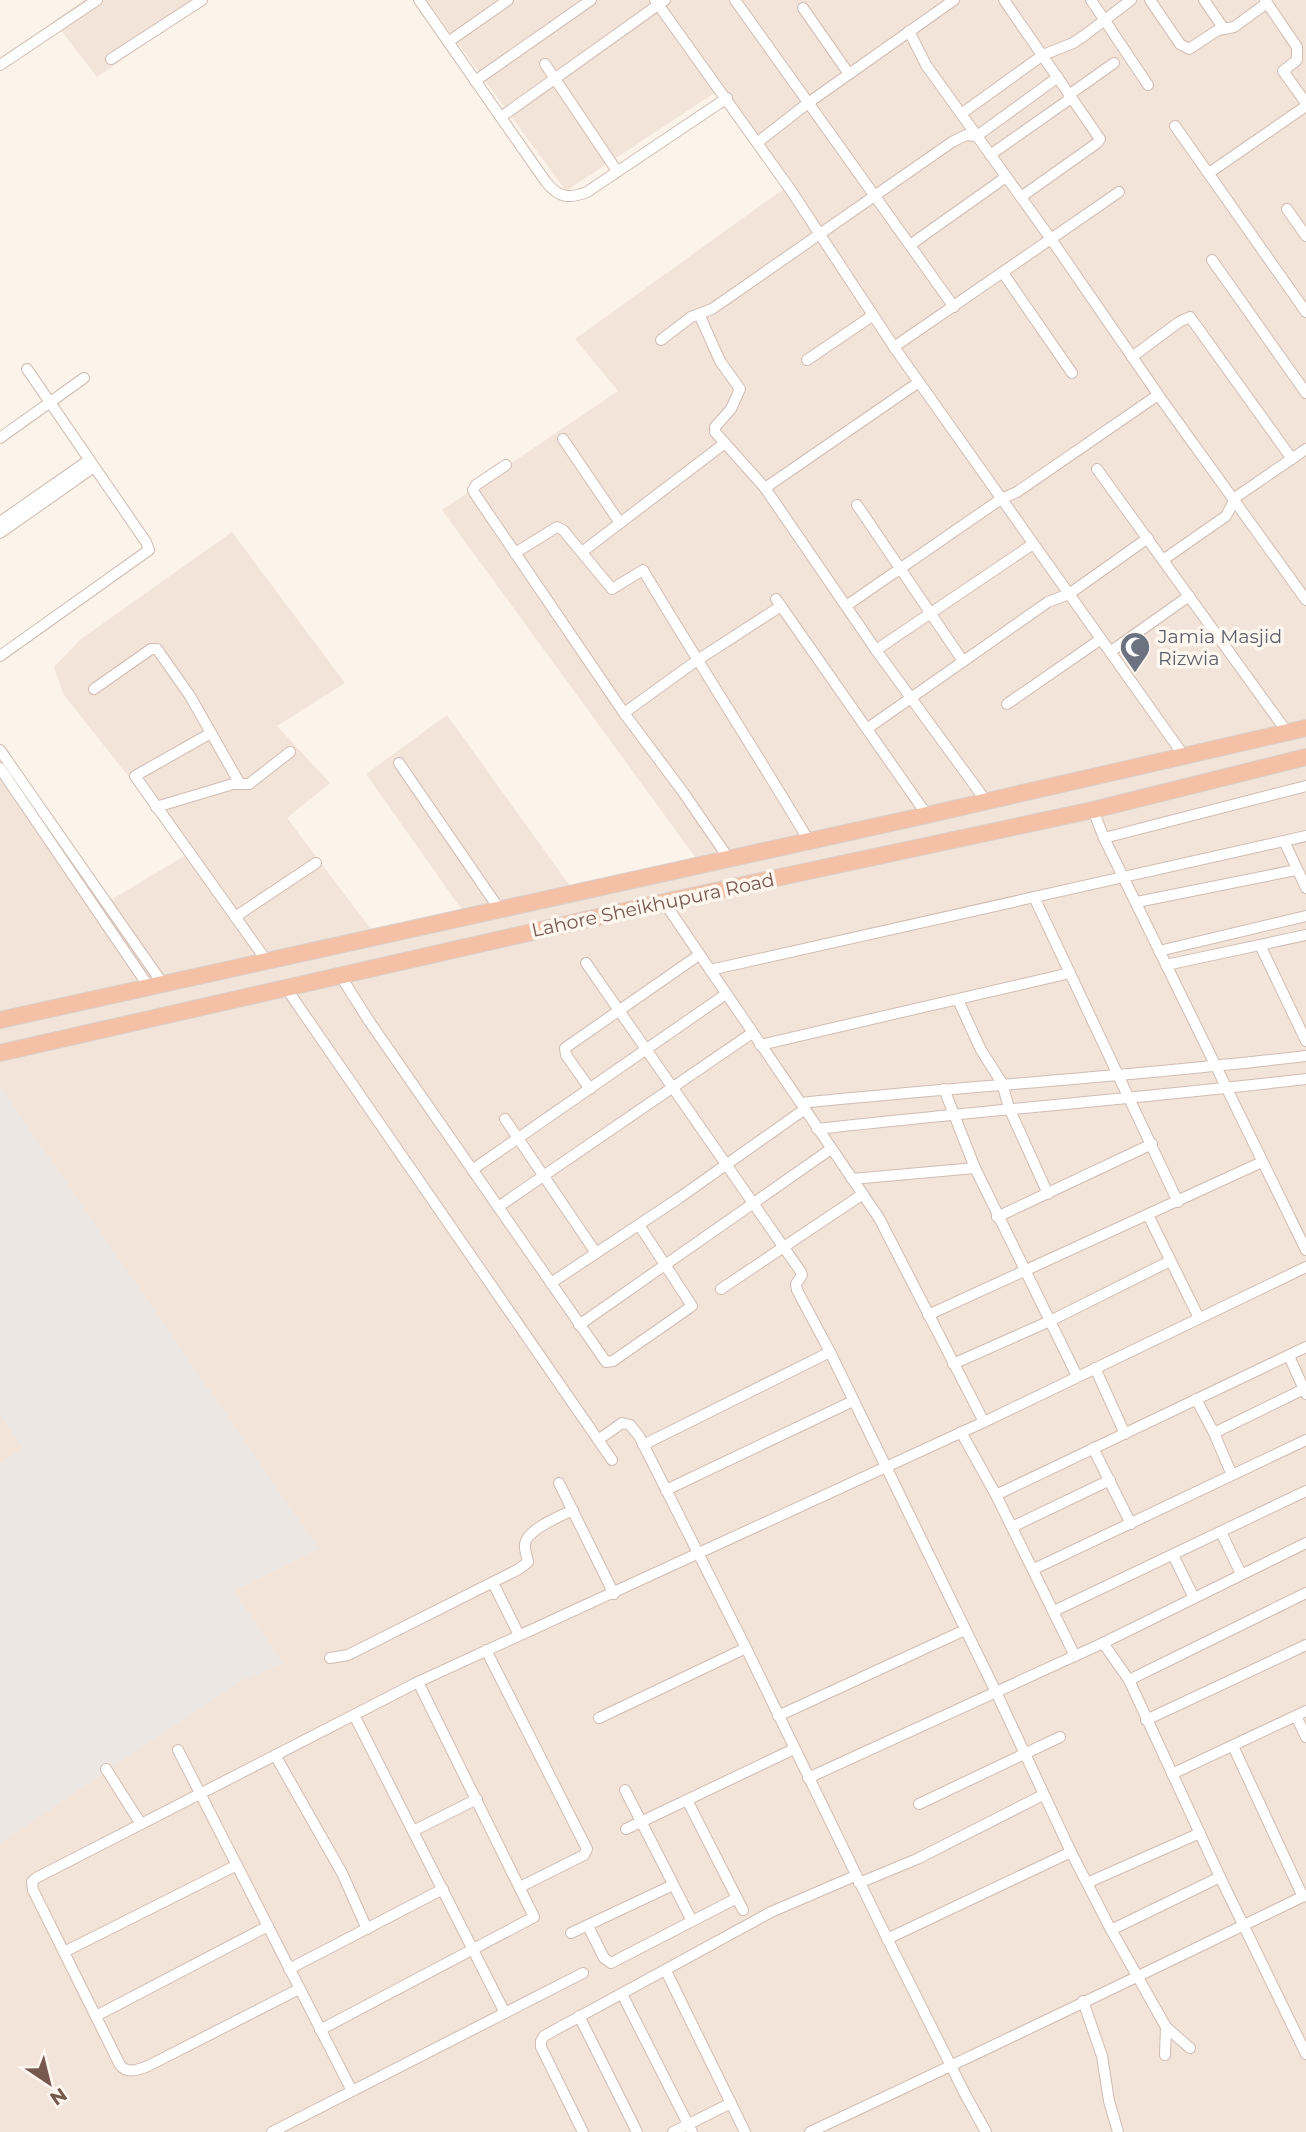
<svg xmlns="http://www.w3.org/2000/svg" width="1306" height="2132" viewBox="0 0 1306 2132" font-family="Montserrat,sans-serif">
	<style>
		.residential { fill: #f3e4d9 }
		.industrial { fill: #ede7e3 }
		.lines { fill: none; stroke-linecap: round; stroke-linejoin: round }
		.minor-casing { stroke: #d0bcb2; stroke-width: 12 }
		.trunk-casing { stroke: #d9d0cd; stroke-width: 18 }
		.minor { stroke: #fff; stroke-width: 10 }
		.trunk { stroke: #f4c0a6; stroke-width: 16 }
		.labels { text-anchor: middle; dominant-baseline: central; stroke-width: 7; stroke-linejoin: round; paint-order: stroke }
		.worship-label { font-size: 19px; fill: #5b616d; stroke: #fef7f0; text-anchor: start }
		.street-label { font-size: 19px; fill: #76584e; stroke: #fef7f0 }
	</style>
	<rect width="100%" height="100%" fill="#fcf3ea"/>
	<!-- residential -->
	<g class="residential">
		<path d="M84 0H209L97 77 54 21Z"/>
		<path d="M426 0H1306V2132H0V768L96 909 189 853 64 695 54 667 81 639 232 532 345 683 277 726 330 783 287 818 376 936 467 917 366 774 447 715 575 893 701 865 442 510 618 391 575 339 785 188 719 90 566 191Z"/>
	</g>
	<!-- industrial -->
	<path class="industrial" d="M0 1089H2L319 1549 234 1591 283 1664 243 1680 0 1843V1463L23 1449 0 1415Z"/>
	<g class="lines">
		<!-- minor casing -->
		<g class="minor-casing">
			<g id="minor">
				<path d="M419 0 546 182C559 198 569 199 587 192L727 98"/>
				<path d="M655 0 790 189 894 347 1184 756"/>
				<path d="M735 0 954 307"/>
				<path d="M1004 0 1100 139 1097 143 1021 197"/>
				<path d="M1091 0 1148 85"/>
				<path d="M1150 0 1180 44 1189 49 1218 30 1234 27 1267 3"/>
				<path d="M1204 0 1224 29"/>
				<path d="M1265 0 1297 47V60L1283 71 1306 103"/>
				<path d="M803 8 849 74"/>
				<path d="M909 31 926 65 1051 239 1164 403 1306 600"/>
				<path d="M448 42 508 0"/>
				<path d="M111 59 202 0"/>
				<path d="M545 64 617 171"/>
				<path d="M0 65 97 0"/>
				<path d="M475 81 591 0"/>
				<path d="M961 114 1043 55 1073 43 1085 35 1131 0"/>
				<path d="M501 117 665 0"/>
				<path d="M1175 126 1306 312"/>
				<path d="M758 142 808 103 954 0"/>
				<path d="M990 155 1067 101 1073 92 1114 63"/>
				<path d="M1209 173 1306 106"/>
				<path d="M1287 209 1306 236"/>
				<path d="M910 245 1006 177"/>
				<path d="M1212 260 1306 393"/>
				<path d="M1003 273 1072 373"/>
				<path d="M699 314 720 361 740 389 731 409 715 427V432L765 488 876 650 986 801"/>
				<path d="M661 340 691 317 712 309 952 142 966 135 977 136 1058 77"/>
				<path d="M894 347 1119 192"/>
				<path d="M1132 357 1179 322 1190 317 1292 459"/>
				<path d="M807 360 872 316"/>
				<path d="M0 438 84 378"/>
				<path d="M563 439 620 523"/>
				<path d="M506 465 476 485 473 490 475 494 624 713 683 792 729 859"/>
				<path d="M1097 469 1287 732"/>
				<path d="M765 488 919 382"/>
				<path d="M857 505 963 661"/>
				<path d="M0 522 89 460"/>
				<path d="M0 533 94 467"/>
				<path d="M582 552 725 443"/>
				<path d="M515 553 557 527 563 530 612 589 643 570C697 661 755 750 809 841"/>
				<path d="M1163 560 1226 516 1236 497 1306 449"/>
				<path d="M776 599 927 815"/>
				<path d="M846 606 1001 499 1017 492 1158 395"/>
				<path d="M876 650 1033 544"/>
				<path d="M1110 652 1189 596"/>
				<path d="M0 656 149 550 146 542 27 369"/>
				<path d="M94 689 151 649H157L190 696 240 784"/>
				<path d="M1007 704 1101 639"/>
				<path d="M624 713 696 661 781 606"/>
				<path d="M868 728 1048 602 1069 594 1148 538"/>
				<path d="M211 733 135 776 266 960"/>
				<path d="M0 750 163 984"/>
				<path d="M399 763 500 910"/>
				<path d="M0 768 149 987"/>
				<path d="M156 807 233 784H249L290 752"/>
				<path d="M1093 810 1104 838 1306 1250"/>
				<path d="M1104 838 1306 786"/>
				<path d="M1284 841 1306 888"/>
				<path d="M1034 897 1178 1202"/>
				<path d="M664 902 879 1218 984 1422"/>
				<path d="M1137 902 1296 870"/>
				<path d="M235 917 316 863"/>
				<path d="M1260 945 1306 1041"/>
				<path d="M1159 951 1306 916"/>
				<path d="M586 963 801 1272 802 1275 796 1284 797 1290 830 1352 996 1692 1071 1852 1109 1926 1166 2027 1165 2055"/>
				<path d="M1166 965 1306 935"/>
				<path d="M710 970 1306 836"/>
				<path d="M340 975 369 1021 606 1362 613 1361 692 1306 639 1225"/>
				<path d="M286 988 612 1460"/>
				<path d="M958 1000 981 1050 1002 1083 1009 1108 1048 1194"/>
				<path d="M760 1045 1070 973"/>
				<path d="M590 1089 566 1055 565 1048 699 955"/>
				<path d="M944 1089 975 1168 1077 1376"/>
				<path d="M801 1103C969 1086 1138 1076 1306 1056"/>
				<path d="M505 1119 596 1253"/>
				<path d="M817 1129C980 1111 1143 1098 1306 1079"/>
				<path d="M472 1170 726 994"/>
				<path d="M852 1179 975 1168"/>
				<path d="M498 1207 752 1033"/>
				<path d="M1148 1215 1199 1318"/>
				<path d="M997 1217 1152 1144"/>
				<path d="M551 1283 679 1198 805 1109"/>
				<path d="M721 1289 863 1194"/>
				<path d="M928 1315 1262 1162"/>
				<path d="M579 1325 831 1149"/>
				<path d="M1289 1356 1306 1394"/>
				<path d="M953 1364 1050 1321 1170 1261"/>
				<path d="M1095 1368 1125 1434"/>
				<path d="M1196 1399 1214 1433 1232 1475"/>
				<path d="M961 1432 996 1495 1306 1347"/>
				<path d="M1214 1433 1304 1389"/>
				<path d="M598 1440 622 1423 630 1425 639 1436 746 1648 883 1930 965 2094 986 2132"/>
				<path d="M643 1445 830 1352"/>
				<path d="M1093 1448 1131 1524"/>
				<path d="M559 1483 614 1594"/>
				<path d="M666 1490 853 1401"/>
				<path d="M996 1495 1075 1656"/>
				<path d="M1012 1527 1110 1480"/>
				<path d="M1221 1532 1241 1574"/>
				<path d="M1173 1555 1194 1598"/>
				<path d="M1034 1569 1306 1440"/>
				<path d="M493 1583 519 1635"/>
				<path d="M1054 1611 1306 1491"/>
				<path d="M1103 1643 1129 1680 1220 1877 1306 2054"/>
				<path d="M486 1650 587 1849 584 1855 520 1887"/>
				<path d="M330 1658 348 1655 519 1569 528 1562C527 1556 524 1549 525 1544 527 1529 561 1516 573 1510"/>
				<path d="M1129 1680 1306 1593"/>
				<path d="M354 1715 505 2013"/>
				<path d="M778 1716 965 1630"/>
				<path d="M1296 1716 1306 1737"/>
				<path d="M599 1718 746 1648"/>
				<path d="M1146 1720 1306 1645"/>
				<path d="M1233 1746 1303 1897"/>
				<path d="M178 1750 352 2091"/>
				<path d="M275 1755 342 1873 367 1929"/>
				<path d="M106 1769 141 1824"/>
				<path d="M1172 1774 1306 1711"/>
				<path d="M808 1778 1103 1643 1306 1543"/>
				<path d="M625 1790 692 1921"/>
				<path d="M687 1800 743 1910"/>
				<path d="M919 1804 1060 1737"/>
				<path d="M626 1829 794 1749"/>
				<path d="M413 1831 477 1799"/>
				<path d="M859 1883 917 1859 1043 1795"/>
				<path d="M1087 1883 1200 1833"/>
				<path d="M588 1926 604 1958 611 1963 737 1898"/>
				<path d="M1111 1930 1220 1877"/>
				<path d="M571 1933 673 1885"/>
				<path d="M887 1939 1071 1852"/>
				<path d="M64 1952 237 1865"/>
				<path d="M289 1969 443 1889"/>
				<path d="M666 1971 745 2132"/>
				<path d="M299 1989 148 2066C138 2070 127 2074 120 2065L33 1890 32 1882 36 1878 418 1682 984 1422 1306 1267"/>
				<path d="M622 1994 692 2132"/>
				<path d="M1083 2001 1102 2056 1109 2101 1118 2132"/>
				<path d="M96 2016 268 1926"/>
				<path d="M579 2016 637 2132"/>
				<path d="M1166 2027 1190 2048"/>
				<path d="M320 2030 534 1917 418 1682"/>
				<path d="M272 2132 583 1973"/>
				<path d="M583 2132 541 2047V2041L544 2036 771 1912 855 1876"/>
				<path d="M673 2132 731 2103"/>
				<path d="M810 2132C976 2055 1141 1975 1306 1895"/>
			</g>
		</g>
		<!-- trunk casing -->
		<g class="trunk-casing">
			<g id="trunk">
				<path d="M0 1020 927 815 1306 728"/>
				<path d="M0 1053 664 902 1093 810 1306 757"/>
			</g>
		</g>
		<!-- minor -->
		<use href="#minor" class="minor"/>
		<!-- trunk -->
		<use href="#trunk" class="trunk"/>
	</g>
	<!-- icons -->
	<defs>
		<g id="mosque-pin" transform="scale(1.575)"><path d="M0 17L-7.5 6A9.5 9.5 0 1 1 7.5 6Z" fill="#6b7280" stroke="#fef7f0"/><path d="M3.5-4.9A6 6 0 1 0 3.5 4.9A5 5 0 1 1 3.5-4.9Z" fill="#fff"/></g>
	</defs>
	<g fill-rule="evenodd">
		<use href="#mosque-pin" x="1135" y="647"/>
	</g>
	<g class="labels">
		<!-- worship labels -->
		<g class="worship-label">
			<text x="1158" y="636">Jamia Masjid<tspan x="1158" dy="22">Rizwia</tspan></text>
		</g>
		<!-- street labels -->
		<g class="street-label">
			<text transform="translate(653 905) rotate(-12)">Lahore Sheikhupura Road</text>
		</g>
	</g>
	<!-- north arrow -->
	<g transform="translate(49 2083) rotate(145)" stroke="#fef7f0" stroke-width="5" paint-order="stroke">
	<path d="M0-5L12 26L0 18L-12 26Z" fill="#76584e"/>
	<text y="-10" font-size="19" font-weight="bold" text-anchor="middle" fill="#76584e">N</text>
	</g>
</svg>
